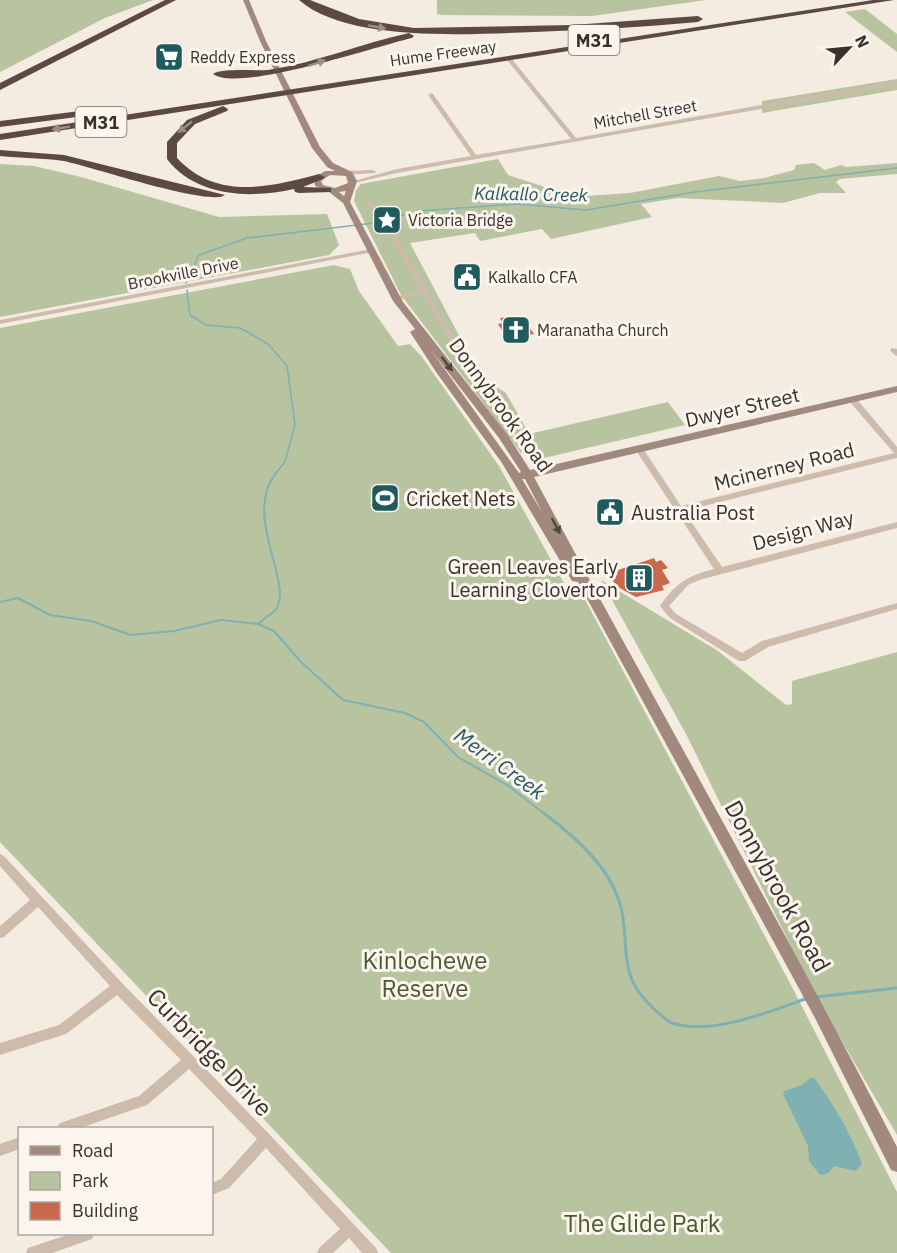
<svg xmlns="http://www.w3.org/2000/svg" width="897" height="1253" viewBox="0 0 897 1253" font-family="'IBM Plex Sans',sans-serif">
	<style>
		.green { fill: #b8c4a0 }
		.water { fill: #7fb0b2 }
		.lines { fill: none; stroke-linecap: round; stroke-linejoin: round }
		.stream-far2 { stroke: #7fb0b2; stroke-width: 1.5 }
		.stream-far1 { stroke: #7fb0b2; stroke-width: 2 }
		.stream { stroke: #7fb0b2; stroke-width: 3 }
		.building { fill: #c8694b }
		.street { fill: #cdbbac; fill-rule: evenodd }
		.secondary { fill: #a18a7d; fill-rule: evenodd }
		.highway { fill: #5c4a42; fill-rule: evenodd }
		.oneway { fill: #9c8e87 }
		.oneway2 { fill: #544640 }
		.labels { text-anchor: middle; dominant-baseline: central; stroke-width: 6; stroke-linejoin: round; paint-order: stroke }
		.far-street-label { font-size: 16px; fill: #3b302b; stroke: #fbf5ee }
		.far-poi-label { font-size: 16px; fill: #3b302b; stroke: #fbf5ee; text-anchor: start }
		.shield { fill: #fbf5ee; stroke: #756b66; stroke-width: 1.5 }
		.shield-label { font-size: 18px; font-weight: bold; fill: #3b302b }
		.far-water-label { font-size: 18px; font-style: italic; fill: #1f5a5e; stroke: #fbf5ee }
		.street-label { font-size: 20px; fill: #3b302b; stroke: #fbf5ee }
		.poi-label { font-size: 20px; fill: #3b302b; stroke: #fbf5ee; text-anchor: start }
		.water-label { font-size: 21px; font-style: italic; fill: #1f5a5e; stroke: #fbf5ee }
		.near-street-label { font-size: 24px; fill: #3b302b; stroke: #fbf5ee }
		.near-park-label { font-size: 24px; fill: #4a5a2e; stroke: #fbf5ee }
	</style>
	<rect width="100%" height="100%" fill="#f4ebe1"/>
	<!-- green -->
	<g class="green">
		<path d="M0 0H153L105 18 0 72Z"/>
		<path d="M437 0H706L592 16 442 15 437 14Z"/>
		<path d="M865 9 897 34V52L845 12Z"/>
		<path d="M897 79V90L762 113V101Z"/>
		<path d="M498 159 508 175 542 186 551 193 572 197 630 193 719 176 740 181 764 178 794 170 796 165 814 163 825 170 841 165 846 167 897 163V174L840 179 836 182 846 193H820L783 203 678 198 641 204 652 217 551 239 542 229 480 241 475 233 410 243 481 377 506 393 529 434 668 402 685 425 544 458 521 453 401 295 354 201 356 190 361 184Z"/>
		<path d="M0 164 34 166 81 177 219 217 327 214 339 245 329 255 0 317Z"/>
		<path d="M334 265 350 269 359 291 398 346 410 344 422 357 499 466 571 596 582 594 791 985 897 1192V1253H391L0 842V328Z"/>
		<path d="M601 580 718 651 786 705 792 704V681L897 652V1135L816 997 686 734Z"/>
	</g>
	<!-- water -->
	<path class="water" d="M810 1078H814C834 1104 850 1133 862 1163L859 1168 854 1171 835 1166 827 1174 820 1175 809 1161 808 1146 783 1094 784 1091 802 1085Z"/>
	<g class="lines">
		<!-- stream-far2 -->
		<g class="stream-far2">
			<path d="M186 283 199 255 247 238 374 223 418 211 517 204 586 210 695 192 897 168"/>
			<path d="M187 290 190 315 206 325 240 328 268 344 287 366 295 424 285 462 275 474"/>
		</g>
		<!-- stream-far1 -->
		<g class="stream-far1">
			<path d="M0 602 18 598 50 615 91 621 131 635 174 631 221 620 258 624 274 631 301 662 343 700 405 713 424 722 458 757 510 787 547 816"/>
			<path d="M258 624C263 619 272 614 276 609 294 583 242 516 276 473"/>
		</g>
		<!-- stream -->
		<g class="stream">
			<path d="M545 814C575 837 609 866 620 904 628 929 622 955 632 980 636 990 643 998 651 1006 657 1012 664 1019 672 1023 710 1036 769 1012 805 999"/>
			<path d="M816 997 897 988"/>
		</g>
	</g>
	<!-- building -->
	<g class="building">
		<path d="M513 316 519 326 527 324 534 334 507 338 498 324 503 323 500 318Z"/>
		<path d="M654 558 656 562 661 560 668 568 662 570 670 583 662 586 664 590 636 597 616 586 609 573Z"/>
	</g>
	<g class="lines">
		<!-- street -->
		<g class="street">
			<path d="M509 57 511 58 576 138 897 81V85L397 173 350 184V182L397 169 471 156 428 95 431 93 433 94 476 155 571 139 507 60V58Z"/>
			<path d="M373 170 376 172 375 173 346 175 343 173 346 171Z"/>
			<path d="M367 202H371L384 214 463 354 474 364V368H468L456 355 423 295 396 300 393 298 394 297 421 291 378 215 367 204Z"/>
			<path d="M371 249 373 250V252L0 324V320Z"/>
			<path d="M891 348 897 349V356C894 355 889 351 891 348Z"/>
			<path d="M849 397H855L897 447V458L684 511 722 567 897 522V528L699 580 688 585 669 606 676 614 742 653 762 641 897 603V609L768 647 745 661H739L670 618 660 606C676 583 687 576 714 569L635 449 636 447H642L681 506 894 453 849 401Z"/>
			<path d="M0 854 4 856 122 983 270 1135 376 1248 378 1253H362L349 1238 333 1253H317L319 1248 340 1229 266 1148 229 1188 212 1195V1183L221 1179 257 1139 189 1069 147 1105 80 1128H57L59 1124 63 1122 139 1096 181 1060 117 995 66 1034 0 1055V1043L59 1025 110 986 38 907 4 937 0 938V926L30 900 0 866Z"/>
			<path d="M20 1137V1149L0 1156V1144Z"/>
			<path d="M70 1234H94L92 1239 52 1253H26L28 1248Z"/>
		</g>
		<!-- secondary -->
		<path class="secondary" d="M243 0H249L266 41 320 147 333 163 352 172 357 181 350 202 403 302 507 434 530 470 897 386V392L534 477C654 701 781 921 897 1147V1172L891 1170 815 1018 578 582 572 581 502 463 436 372 410 332 415 329 393 301 343 203 329 192 315 186 314 178 325 171H335L327 167 312 148 260 41ZM330 175 346 176 348 183 335 188 323 185 321 181ZM346 191 344 196 339 192ZM431 350 499 438 521 472 519 473ZM522 479H525L542 512Z"/>
		<!-- highway -->
		<g class="highway">
			<path d="M165 0H176L0 90V83Z"/>
			<path d="M299 0H310L359 19 414 28 572 25 698 16 703 19 698 22C643 27 589 30 534 32 471 34 348 43 299 0Z"/>
			<path d="M873 0H894L0 140V134Z"/>
			<path d="M409 33 414 36 412 38C377 46 239 93 213 74 221 68 255 71 268 70 316 63 362 43 409 33Z"/>
			<path d="M223 106 228 109 227 111 195 124 177 143V158C217 201 270 187 319 174L325 177 323 179 303 187 331 188V192L299 193 295 192 294 189C251 199 196 197 167 159V142L187 120Z"/>
			<path d="M88 110 92 111V115L0 127V121Z"/>
			<path d="M0 150 64 155 225 195C211 207 89 166 64 161 44 158 21 158 0 156Z"/>
		</g>
	</g>
	<!-- one-way arrows -->
	<defs><path id="oneway-solid" d="M-6-.8H1V-3.2L6.5 0L1 3.2V.8H-6Z" transform="scale(1.5)"/></defs>
	<g class="oneway">
		<use href="#oneway-solid" transform="translate(377 27) rotate(10)"/>
		<use href="#oneway-solid" transform="translate(317 63) rotate(-19)"/>
		<use href="#oneway-solid" transform="translate(185 127) rotate(142)"/>
		<use href="#oneway-solid" transform="translate(61 128) rotate(171)"/>
	</g>
	<g class="oneway2">
		<use href="#oneway-solid" transform="translate(447 364) rotate(53)"/>
		<use href="#oneway-solid" transform="translate(556 526) rotate(62)"/>
	</g>
	<!-- icons -->
	<defs>
		<g id="supermarket-square" transform="scale(1.5)"><rect x="-9" y="-9" width="18" height="18" rx="4" fill="#1f5a5e" stroke="#fbf5ee"/><path d="M-6-5.5h2.5l.6 2H6L4.5 2H-2.5L-4.4-4H-6ZM-1.5 3.2a1.3 1.3 0 1 0 .1 0ZM3 3.2a1.3 1.3 0 1 0 .1 0Z" fill="#fff"/></g>
		<g id="sight-square" transform="scale(1.5)"><rect x="-9" y="-9" width="18" height="18" rx="4" fill="#1f5a5e" stroke="#fbf5ee"/><path d="M0-6L1.8-2.2L6-1.7L2.9 1.2L3.7 5.4L0 3.3L-3.7 5.4L-2.9 1.2L-6-1.7L-1.8-2.2Z" fill="#fff"/></g>
		<g id="civic-square" transform="scale(1.5)"><rect x="-9" y="-9" width="18" height="18" rx="4" fill="#1f5a5e" stroke="#fbf5ee"/><path d="M-.6-6.5H3V-4.5H.6V-3L4-1V1h2V6H-6V1h2V-1L-.6-3ZM-1.2 2.5V6h2.4V2.5Z" fill="#fff"/></g>
		<g id="church-square" transform="scale(1.5)"><rect x="-9" y="-9" width="18" height="18" rx="4" fill="#1f5a5e" stroke="#fbf5ee"/><path d="M-1.2-6h2.4v3.5h3.3v2.4h-3.3V6h-2.4V-.1h-3.3v-2.4h3.3Z" fill="#fff"/></g>
		<g id="stadium-square" transform="scale(1.5)"><rect x="-9" y="-9" width="18" height="18" rx="4" fill="#1f5a5e" stroke="#fbf5ee"/><path d="M0-5a6.5 5 0 1 0 0 10a6.5 5 0 1 0 0-10ZM-3.5-1.8h7v3.6h-7Z" fill="#fff"/></g>
		<g id="building-square" transform="scale(1.5)"><rect x="-9" y="-9" width="18" height="18" rx="4" fill="#1f5a5e" stroke="#fbf5ee"/><path d="M-4-6H4V6H1V3H-1V6H-4ZM-2.5-4.3h1.7v1.8h-1.7ZM.8-4.3h1.7v1.8H.8ZM-2.5-1h1.7V.8h-1.7ZM.8-1h1.7V.8H.8Z" fill="#fff"/></g>
	</defs>
	<g fill-rule="evenodd">
		<use href="#supermarket-square" x="169" y="57"/>
		<use href="#sight-square" x="387" y="220"/>
		<use href="#civic-square" x="467" y="277"/>
		<use href="#church-square" x="516" y="330"/>
		<use href="#stadium-square" x="385" y="498"/>
		<use href="#civic-square" x="610" y="512"/>
		<use href="#building-square" x="639" y="578"/>
	</g>
	<g class="labels">
		<!-- far-street labels -->
		<g class="far-street-label">
			<text transform="translate(443 53) rotate(-8)">Hume Freeway</text>
			<text transform="translate(645 114) rotate(-10)">Mitchell Street</text>
			<text transform="translate(183 273) rotate(-11)">Brookville Drive</text>
		</g>
		<!-- far-poi labels -->
		<g class="far-poi-label">
			<text x="190" y="57">Reddy Express</text>
			<text x="408" y="220">Victoria Bridge</text>
			<text x="488" y="277">Kalkallo CFA</text>
			<text x="537" y="330">Maranatha Church</text>
		</g>
		<!-- shield labels -->
		<g class="shield">
			<rect x="568.5" y="25" width="51" height="30" rx="4.5"/>
			<rect x="75.5" y="107" width="51" height="30" rx="4.5"/>
		</g>
		<g class="shield-label">
			<text x="594" y="40">M31</text>
			<text x="101" y="122">M31</text>
		</g>
		<!-- far-water labels -->
		<g class="far-water-label">
			<text transform="translate(531 194) rotate(1)">Kalkallo Creek</text>
		</g>
		<!-- street labels -->
		<g class="street-label">
			<text transform="translate(501 405) rotate(54)">Donnybrook Road</text>
			<text transform="translate(742 407) rotate(-13)">Dwyer Street</text>
			<text transform="translate(784 466) rotate(-14)">Mcinerney Road</text>
			<text transform="translate(803 530) rotate(-15)">Design Way</text>
		</g>
		<!-- poi labels -->
		<g class="poi-label">
			<text x="406" y="498">Cricket Nets</text>
			<text x="631" y="512">Australia Post</text>
			<text x="618" y="566" text-anchor="end">Green Leaves Early<tspan x="618" dy="23">Learning Cloverton</tspan></text>
		</g>
		<!-- water labels -->
		<g class="water-label">
			<text transform="translate(500 763) rotate(36)">Merri Creek</text>
		</g>
		<!-- near-street labels -->
		<g class="near-street-label">
			<text transform="translate(778 886) rotate(61)">Donnybrook Road</text>
			<text transform="translate(210 1052) rotate(46)">Curbridge Drive</text>
		</g>
		<!-- near-park labels -->
		<g class="near-park-label">
			<text x="425" y="960">Kinlochewe<tspan x="425" dy="28">Reserve</tspan></text>
			<text x="642" y="1223">The Glide Park</text>
		</g>
	</g>
	<!-- legend -->
	<rect x="18" y="1127" width="195" height="108" fill="#fbf5ee" stroke="#aea6a0" stroke-width="1.5"/>
	<rect x="30" y="1146" width="30" height="9" fill="#a18a7d" stroke="#aea6a0" stroke-width="1.5"/>
	<text x="72" y="1157" font-size="18" fill="#3b302b">Road</text>
	<rect x="30" y="1172" width="30" height="18" fill="#b8c4a0" stroke="#aea6a0" stroke-width="1.5"/>
	<text x="72" y="1187" font-size="18" fill="#3b302b">Park</text>
	<rect x="30" y="1202" width="30" height="18" fill="#c8694b" stroke="#aea6a0" stroke-width="1.5"/>
	<text x="72" y="1217" font-size="18" fill="#3b302b">Building</text>
	<!-- north arrow -->
	<g transform="translate(849 48) rotate(64)" stroke="#fbf5ee" stroke-width="4.5" paint-order="stroke">
	<path d="M0-4.5L10 22L0 15L-10 22Z" fill="#3b302b"/>
	<text y="-9" font-size="16" font-weight="bold" text-anchor="middle" fill="#3b302b">N</text>
	</g>
</svg>
